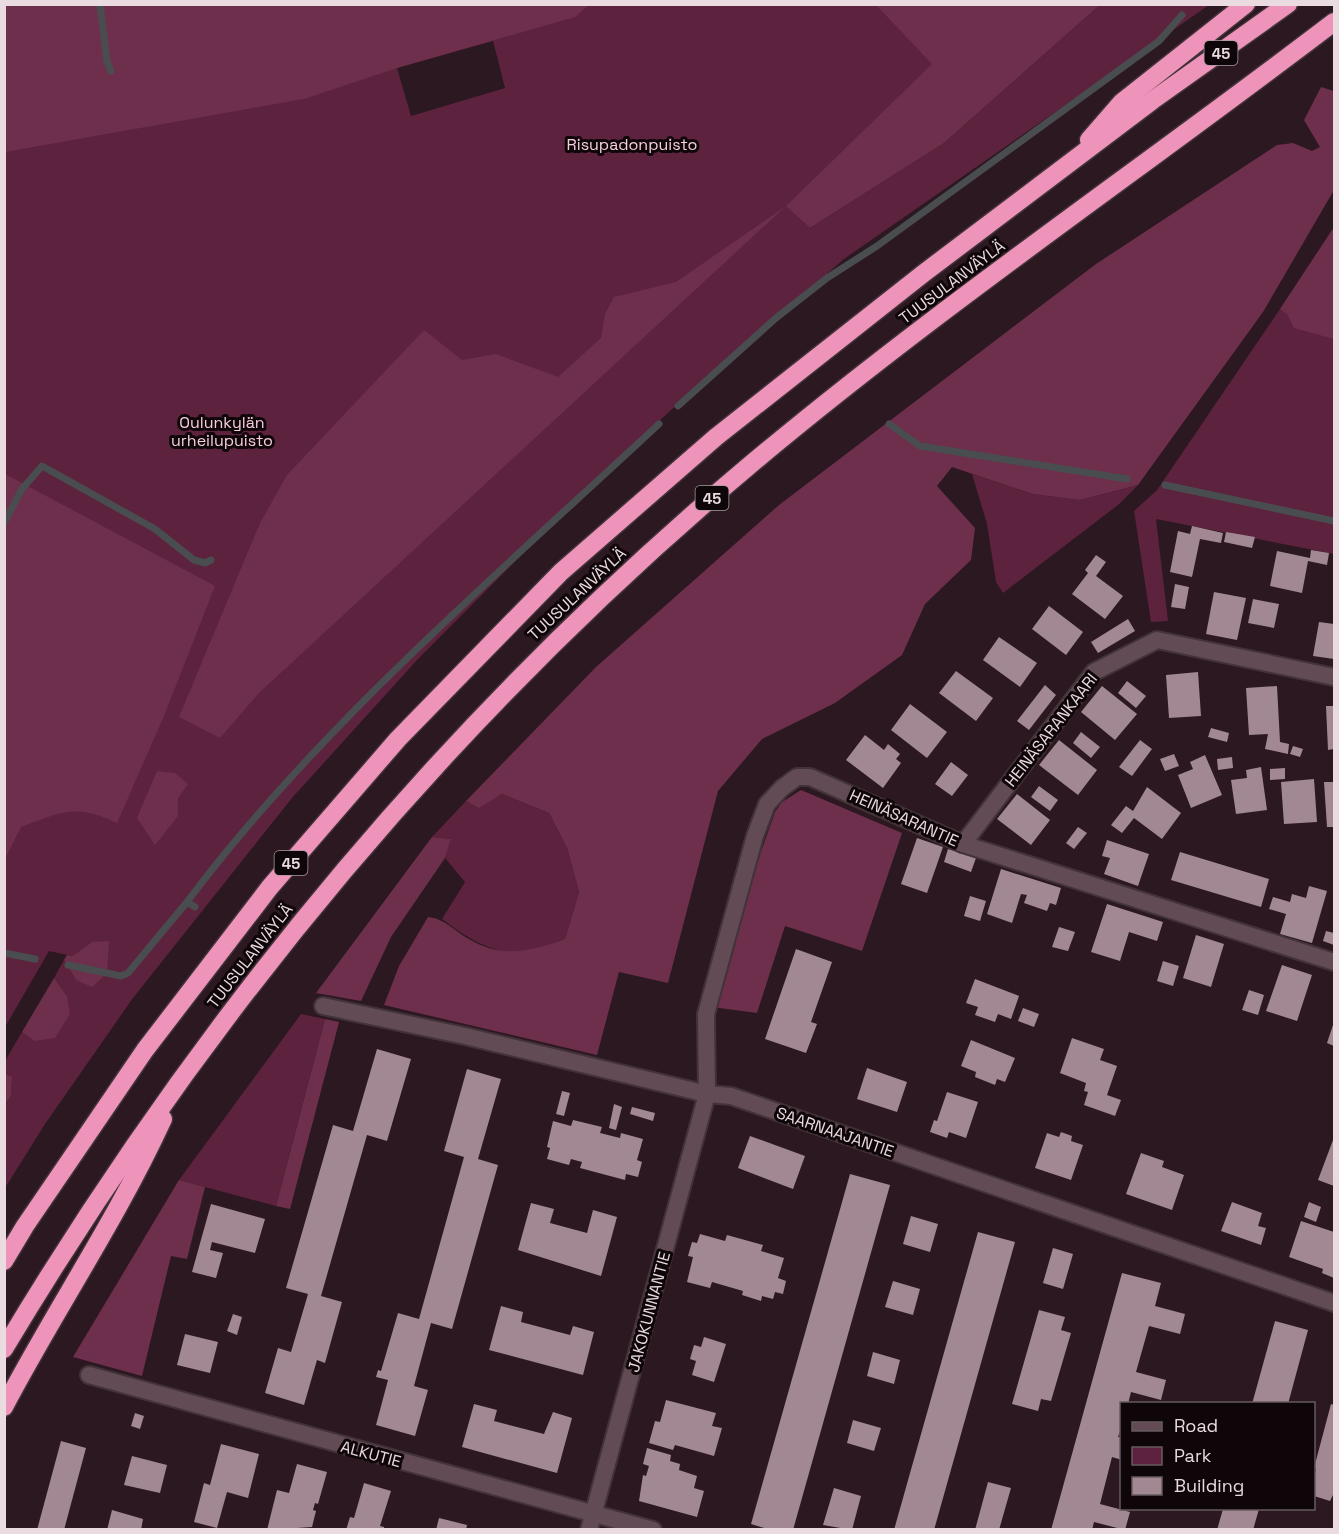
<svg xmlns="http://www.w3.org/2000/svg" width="1339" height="1534" viewBox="0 0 1339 1534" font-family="'Space Grotesk',sans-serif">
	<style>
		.green { fill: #5c223e; fill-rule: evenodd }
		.forest { fill: #6e2f4c }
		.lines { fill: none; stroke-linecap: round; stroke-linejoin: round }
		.stream { stroke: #494d50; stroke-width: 7 }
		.building { fill: #a28892 }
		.minor-casing { stroke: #423339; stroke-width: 20 }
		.motorway-casing { stroke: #423339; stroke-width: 21 }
		.minor { stroke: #624b54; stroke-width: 16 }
		.motorway { stroke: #ee93ba; stroke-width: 18 }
		.labels { text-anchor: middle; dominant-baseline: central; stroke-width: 6; stroke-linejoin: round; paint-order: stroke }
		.shield { fill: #0f0609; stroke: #a89ba0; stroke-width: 1.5 }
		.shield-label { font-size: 15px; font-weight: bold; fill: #e9dbe0 }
		.park-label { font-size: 16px; fill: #f7cede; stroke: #0f0609 }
		.street-label { font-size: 16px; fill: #e9dbe0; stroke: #0f0609 }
	</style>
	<rect width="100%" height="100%" fill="#2c1820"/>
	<!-- green -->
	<g class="green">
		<path d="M5 5H1045L787 206 810 228 944 143 1100 5H1209L844 259 671 410 589 487 418 659 292 798 133 998 45 1124 5 1188V1104L11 1096 12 1078 5 1073V1061L22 1032 34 1041 67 996 54 978 64 960 76 980 92 942 72 956 49 951 5 1027ZM493 41 505 88 411 116 397 68Z"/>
		<path d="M1280 309 1334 336V554L1156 519 1168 621 1151 622 1134 511 1157 490Z"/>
		<path d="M972 474 1032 494 1080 500 1138 485 1118 505 1003 593 996 582 987 524Z"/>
		<path d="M502 794 549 813 567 848 579 892 565 939C553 943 541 949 529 951 496 958 466 937 442 919L465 882 445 858 451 839 432 837 466 801 479 807Z"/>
		<path d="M301 1014 325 1019 276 1206 179 1180Z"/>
	</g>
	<!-- forest -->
	<g class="forest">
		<path d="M5 4H589V5L575 17 397 68 304 99 5 152Z"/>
		<path d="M876 5H1100L944 143 810 228 786 206 259 693 220 738 179 717 260 523 287 475 424 330 462 360 496 354 558 377 601 338 605 314 614 297 676 282 786 206 932 64Z"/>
		<path d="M1321 87 1334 91V190L1263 312 1138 485 1080 500 1032 494 952 467 937 486 975 528 971 560 925 604 902 655 835 703 762 739 718 791 668 983 619 972 597 1055 384 1005 399 966 428 917C446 919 454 931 469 939 502 959 532 951 565 939L579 892 567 848 549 813 502 794 479 808 466 801 596 667 779 505 1096 264 1277 145 1293 143 1312 151 1320 147 1304 120Z"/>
		<path d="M1334 227V339L1294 328 1287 314 1280 309Z"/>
		<path d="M5 474 215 586 164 716 117 823C75 803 62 812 21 827L5 859Z"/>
		<path d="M157 771 175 773 188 784 178 798V816L155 845 137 818Z"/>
		<path d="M801 790 902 833 862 951 785 926 757 1013 712 1007 715 983 775 812 782 802Z"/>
		<path d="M432 837 451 839 445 858 391 937 361 1001 316 993Z"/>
		<path d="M109 941 107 973 92 987 76 980 64 960 67 955 72 956 92 942Z"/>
		<path d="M54 978 67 996 70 1014 55 1038 34 1041 22 1032Z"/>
		<path d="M325 1019 339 1022 290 1209 276 1206Z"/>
		<path d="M4 1073 12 1077 11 1096 5 1104Z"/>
		<path d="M179 1180 205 1187 187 1259 171 1256 142 1376 73 1357Z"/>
	</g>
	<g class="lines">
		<!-- stream -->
		<g class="stream">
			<path d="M100 4 107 62 111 71"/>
			<path d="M678 406 776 318 827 278 877 246 1159 41 1182 15"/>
			<path d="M889 424 920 446 1127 479"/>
			<path d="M1165 485 1334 521"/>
			<path d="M4 523 22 489 42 466 155 529 194 560 205 563 211 560"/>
			<path d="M187 902C318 727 499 573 659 424"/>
			<path d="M4 953 35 959"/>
			<path d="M68 965 121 976 128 973 187 902 195 907"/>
		</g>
	</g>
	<!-- building -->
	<g class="building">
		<path d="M1192 526 1223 533 1221 543 1200 539 1192 577 1170 572 1178 531 1190 534Z"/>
		<path d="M1226 532 1255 537 1252 548 1224 542Z"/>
		<path d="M1311 550 1329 553 1327 565 1308 561 1302 593 1270 586 1277 551 1310 558Z"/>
		<path d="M1096 555 1106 562 1096 576 1123 596 1105 619 1072 594 1088 573 1085 570Z"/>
		<path d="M1175 584 1189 587 1185 609 1171 607Z"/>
		<path d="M1214 592 1246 598 1237 640 1206 634Z"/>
		<path d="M1253 599 1279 604 1274 628 1248 623Z"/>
		<path d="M1049 606 1083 632 1066 655 1032 629Z"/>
		<path d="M1128 619 1135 631 1098 653 1091 642Z"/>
		<path d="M1319 622 1334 624V659L1313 656Z"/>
		<path d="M999 637 1037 663 1020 687 983 660Z"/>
		<path d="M956 671 993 698 976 721 939 693Z"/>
		<path d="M1198 672 1201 716 1169 718 1166 675Z"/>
		<path d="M1127 681 1146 696 1136 708 1118 693Z"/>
		<path d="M1045 685 1056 695 1029 730 1017 721Z"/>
		<path d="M1102 686 1137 714 1115 740 1081 712Z"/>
		<path d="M1277 686 1280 742 1289 744 1288 754 1265 749 1268 734 1249 735 1246 688Z"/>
		<path d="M910 704 947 732 927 758 891 730Z"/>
		<path d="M1326 706H1334V749L1328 750Z"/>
		<path d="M1211 728 1229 733 1227 742 1208 737Z"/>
		<path d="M1081 732 1100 747 1091 758 1073 743Z"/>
		<path d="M865 735 884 750 888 744 900 754 896 759 901 763 883 788 846 760Z"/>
		<path d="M1059 740 1097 770 1078 795 1039 765Z"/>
		<path d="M1140 740 1152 749 1132 776 1119 767Z"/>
		<path d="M1293 746 1303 749 1300 757 1290 754Z"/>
		<path d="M1174 754 1179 766 1165 771 1160 759Z"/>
		<path d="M1205 755 1222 795 1191 808 1178 775 1193 769 1190 762Z"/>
		<path d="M1232 757 1233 768 1218 770 1217 759Z"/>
		<path d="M951 762 968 775 952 796 935 784Z"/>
		<path d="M1261 767 1267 810 1236 814 1231 780 1247 778 1246 770Z"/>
		<path d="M1285 768V779L1270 780V769Z"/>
		<path d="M1314 779 1317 822 1284 824 1281 782Z"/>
		<path d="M1324 782H1334V827H1327Z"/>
		<path d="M1039 786 1058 800 1050 811 1031 797Z"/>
		<path d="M1147 787 1181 813 1162 839 1134 818 1122 833 1111 825 1126 806 1133 811Z"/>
		<path d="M1017 794 1050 820 1031 845 997 819Z"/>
		<path d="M1078 827 1087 833 1074 849 1066 843Z"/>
		<path d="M917 838 943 847 927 893 901 884Z"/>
		<path d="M1107 840 1149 854 1138 886 1104 874 1110 858 1102 856Z"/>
		<path d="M948 849 976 858 971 872 944 862Z"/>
		<path d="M1180 852 1269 879 1261 907 1171 880Z"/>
		<path d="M1001 869 1061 888 1056 905 1050 903 1047 911 1024 903 1027 895 1021 894 1012 923 987 914Z"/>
		<path d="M1309 886 1327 891 1312 943 1280 934 1286 914 1269 909 1273 897 1290 902 1292 894 1306 898Z"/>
		<path d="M970 896 986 901 980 921 964 916Z"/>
		<path d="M1107 904 1163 922 1157 941 1129 932 1120 961 1091 952Z"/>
		<path d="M1059 927 1075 932 1068 951 1052 947Z"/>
		<path d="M1326 931 1334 933V945L1323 941Z"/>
		<path d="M1196 935 1224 944 1211 987 1183 978Z"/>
		<path d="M796 949 832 962 811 1022 817 1024 806 1053 765 1039Z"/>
		<path d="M1163 961 1179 966 1173 986 1157 981Z"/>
		<path d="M1282 965 1312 975 1297 1021 1266 1011Z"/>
		<path d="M975 979 1019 996 1011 1019 998 1014 995 1022 975 1015 978 1007 966 1003Z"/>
		<path d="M1249 990 1264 995 1258 1015 1242 1010Z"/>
		<path d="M1023 1008 1039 1014 1034 1027 1018 1021Z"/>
		<path d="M1334 1022V1046L1327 1043Z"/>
		<path d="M1072 1038 1104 1049 1100 1060 1117 1066 1107 1095 1121 1100 1115 1116 1084 1105 1088 1092 1084 1091 1086 1083 1060 1073Z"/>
		<path d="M971 1040 1015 1058 1005 1082 997 1079 995 1085 975 1077 976 1072 961 1066Z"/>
		<path d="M377 1049 411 1059 387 1141 367 1135 321 1296 342 1302 325 1363 317 1360 304 1405 265 1393 278 1348 291 1352 308 1294 286 1288 333 1125 353 1131Z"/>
		<path d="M867 1068 907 1082 897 1112 857 1099Z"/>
		<path d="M467 1069 501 1079 478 1159 498 1165 452 1329 431 1323 414 1386 428 1390 415 1436 376 1425 388 1380 376 1377 378 1370 381 1371 398 1313 419 1319 464 1157 444 1151Z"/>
		<path d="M562 1091 570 1093 564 1116 556 1114Z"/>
		<path d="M947 1092 978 1102 966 1138 949 1132 947 1138 930 1132 934 1120 937 1121Z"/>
		<path d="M614 1104 622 1107 616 1130 609 1128Z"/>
		<path d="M632 1107 655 1113 653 1121 630 1114Z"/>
		<path d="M573 1120 602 1127 600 1133 620 1138 621 1133 643 1139 637 1160 642 1162 638 1177 626 1174 625 1180 580 1168 582 1162 571 1159 569 1165 547 1159 550 1148 547 1147 553 1121 571 1126Z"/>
		<path d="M1061 1132 1072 1136 1071 1141 1083 1145 1071 1180 1035 1168 1047 1133 1059 1137Z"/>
		<path d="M750 1136 805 1156 793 1189 738 1168Z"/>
		<path d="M1333 1140 1334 1141V1186L1318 1180Z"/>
		<path d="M1141 1153 1164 1161 1162 1167 1184 1175 1172 1210 1126 1194Z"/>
		<path d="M850 1174 890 1185 793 1530H771L751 1524Z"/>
		<path d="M1232 1202 1262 1213 1258 1226 1266 1228 1261 1245 1221 1231Z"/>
		<path d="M1309 1202 1321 1207 1316 1222 1304 1217Z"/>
		<path d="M531 1203 554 1209 550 1223 587 1233 593 1210 617 1217 601 1276 518 1250Z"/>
		<path d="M211 1204 265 1219 255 1253 212 1242 210 1250 223 1253 216 1278 192 1272Z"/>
		<path d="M911 1216 938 1224 930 1252 903 1244Z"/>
		<path d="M1301 1221 1334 1232V1278L1322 1273 1323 1269 1289 1257Z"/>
		<path d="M978 1232 1015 1242 934 1530H894Z"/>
		<path d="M700 1234 725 1241 727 1235 763 1245 761 1251 784 1258 778 1278 786 1281 783 1294 775 1292 773 1299 762 1296 761 1301 742 1295 743 1291 712 1282 710 1288 687 1282 693 1257 688 1256 692 1242 697 1243Z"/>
		<path d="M1053 1248 1073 1254 1063 1289 1043 1283Z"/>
		<path d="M1122 1273 1161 1283 1155 1306 1185 1314 1180 1334 1149 1326 1136 1372 1166 1380 1161 1400 1131 1392 1128 1404H1122V1425L1118 1437 1122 1438V1460L1112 1457 1100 1504 1130 1512 1125 1530 1094 1522 1092 1530H1051Z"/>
		<path d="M893 1281 920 1289 913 1315 885 1307Z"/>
		<path d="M501 1306 523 1312 521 1322 570 1335 573 1326 594 1332 583 1375 489 1350Z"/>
		<path d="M1039 1310 1065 1317 1061 1330 1071 1333 1051 1401 1041 1399 1038 1411 1012 1404Z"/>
		<path d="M233 1314 242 1317 237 1335 227 1331Z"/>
		<path d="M1275 1321 1308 1330 1288 1404H1252Z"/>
		<path d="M185 1334 218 1342 210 1373 177 1365Z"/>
		<path d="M704 1337 726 1344 714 1382 692 1375 696 1361 690 1359 694 1345 701 1347Z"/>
		<path d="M873 1352 900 1360 894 1384 867 1376Z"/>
		<path d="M666 1400 716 1413 712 1426 722 1428 714 1456 675 1445 673 1450 649 1443 655 1421 660 1422Z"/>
		<path d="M474 1404 497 1410 494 1421 544 1434 553 1412 572 1418 557 1473 462 1447Z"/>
		<path d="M1331 1404 1334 1405V1493L1330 1501 1314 1496V1478L1316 1469 1314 1468Z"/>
		<path d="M135 1413 144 1416 140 1429 131 1426Z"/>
		<path d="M853 1420 881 1428 874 1451 847 1443Z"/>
		<path d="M61 1441 86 1448 64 1530H37Z"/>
		<path d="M221 1444 259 1454 248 1498 227 1492 217 1528 194 1522 204 1483 210 1485Z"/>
		<path d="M647 1448 671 1455 670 1461 680 1464 679 1470 697 1476 694 1488 704 1491 697 1517 639 1501 643 1475 646 1476 649 1466 643 1464Z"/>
		<path d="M132 1456 167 1465 160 1493 124 1485Z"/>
		<path d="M297 1464 327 1472 318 1504 315 1503 313 1510 316 1511 312 1527 267 1530 277 1490 289 1493Z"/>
		<path d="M988 1482 1011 1488 999 1530H975Z"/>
		<path d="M364 1483 391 1491 380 1526 384 1527V1530H346L350 1517 354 1518Z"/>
		<path d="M834 1488 861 1496 852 1530 823 1525Z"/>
		<path d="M1223 1509H1259L1253 1530H1217Z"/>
		<path d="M112 1510 143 1519 141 1530H107Z"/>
		<path d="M439 1518 467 1525 466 1530H436Z"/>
	</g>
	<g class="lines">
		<!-- minor casing -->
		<g class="minor-casing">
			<g id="minor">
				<path d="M963 844 1094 672 1157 640 1334 677"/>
				<path d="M323 1006 465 1036 707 1094 731 1096 1334 1303"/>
				<path d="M89 1375 653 1530"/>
				<path d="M589 1530 707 1094 706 1014 755 836 767 804 782 788 797 777H810L963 844 1334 962"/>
			</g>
		</g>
		<!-- motorway casing -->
		<g class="motorway-casing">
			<g id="motorway">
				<path d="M1089 140 1122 102 1246 4"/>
				<path d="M4 1261 25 1226 145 1050 270 887 398 739 561 572 716 437 924 273 1153 100 1288 4"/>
				<path d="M4 1349C205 1013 450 717 750 465 937 308 1140 170 1334 22"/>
				<path d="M4 1407C55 1310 117 1219 163 1119"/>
			</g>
		</g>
		<!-- minor -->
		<use href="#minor" class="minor"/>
		<!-- motorway -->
		<use href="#motorway" class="motorway"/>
	</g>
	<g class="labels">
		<!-- shield labels -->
		<g class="shield">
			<rect x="1204.5" y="41" width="33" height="24" rx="4.5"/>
			<rect x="695.5" y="486" width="33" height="24" rx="4.5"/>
			<rect x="274.5" y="851" width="33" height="24" rx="4.5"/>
		</g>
		<g class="shield-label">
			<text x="1221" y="53">45</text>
			<text x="712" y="498">45</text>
			<text x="291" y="863">45</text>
		</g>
		<!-- park labels -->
		<g class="park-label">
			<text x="632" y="144">Risupadonpuisto</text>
			<text x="222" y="422">Oulunkylän<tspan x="222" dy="18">urheilupuisto</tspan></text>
		</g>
		<!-- street labels -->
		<g class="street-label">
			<text transform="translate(952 282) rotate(-37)">TUUSULANVÄYLÄ</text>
			<text transform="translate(577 594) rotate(-43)">TUUSULANVÄYLÄ</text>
			<text transform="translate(1051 730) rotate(-52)">HEINÄSARANKAARI</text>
			<text transform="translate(904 818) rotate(24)">HEINÄSARANTIE</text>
			<text transform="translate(250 956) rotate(-52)">TUUSULANVÄYLÄ</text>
			<text transform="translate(835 1132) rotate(19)">SAARNAAJANTIE</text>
			<text transform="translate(649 1312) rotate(-75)">JAKOKUNNANTIE</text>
			<text transform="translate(371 1454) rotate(15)">ALKUTIE</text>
		</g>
	</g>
	<!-- border -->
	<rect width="1339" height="1534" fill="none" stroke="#e9dbe0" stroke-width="12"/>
	<!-- legend -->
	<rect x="1120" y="1402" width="195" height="108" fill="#0f0609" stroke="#665b5f" stroke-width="1.5"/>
	<rect x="1132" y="1422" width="30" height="9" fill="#624b54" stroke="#665b5f" stroke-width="1.5"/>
	<text x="1174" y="1432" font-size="18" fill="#e9dbe0">Road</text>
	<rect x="1132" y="1447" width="30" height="18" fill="#5c223e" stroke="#665b5f" stroke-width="1.5"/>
	<text x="1174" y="1462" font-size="18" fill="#e9dbe0">Park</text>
	<rect x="1132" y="1477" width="30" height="18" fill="#a28892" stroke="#665b5f" stroke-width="1.5"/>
	<text x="1174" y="1492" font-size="18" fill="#e9dbe0">Building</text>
</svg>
